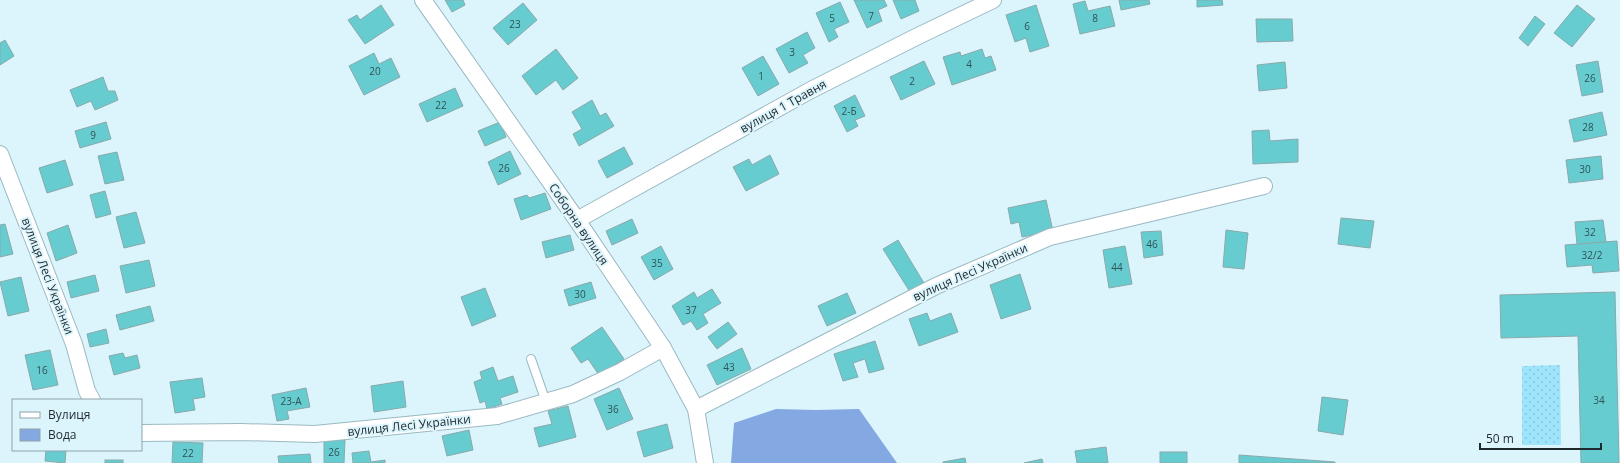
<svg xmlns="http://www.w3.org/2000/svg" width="1620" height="463" viewBox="0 0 1620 463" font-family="'Open Sans',sans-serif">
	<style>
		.grass { fill: url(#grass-dots) }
		.water { fill: #83a8e2 }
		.building { fill: #67ccd0; stroke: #89a9aa }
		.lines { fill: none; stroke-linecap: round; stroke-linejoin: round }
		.service-casing { stroke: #9bb9c2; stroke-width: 10 }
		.minor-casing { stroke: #9bb9c2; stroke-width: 18 }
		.service { stroke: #fff; stroke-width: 8 }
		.minor { stroke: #fff; stroke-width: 16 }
		.labels { text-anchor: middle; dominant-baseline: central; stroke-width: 4; stroke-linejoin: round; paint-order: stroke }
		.number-label { font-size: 10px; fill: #305256 }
		.street-label { font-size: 12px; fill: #1e292d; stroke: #dcf5fd }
	</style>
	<defs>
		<pattern id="grass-dots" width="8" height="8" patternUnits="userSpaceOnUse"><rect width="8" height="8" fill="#9ee5fb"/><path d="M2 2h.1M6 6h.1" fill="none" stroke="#88c4d7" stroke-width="1.8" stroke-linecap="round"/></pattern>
	</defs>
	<rect width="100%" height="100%" fill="#dcf5fd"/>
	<!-- grass -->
	<path class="grass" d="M1560 365 1561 445H1522V366Z"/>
	<!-- water -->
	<path class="water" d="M776 409 816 410 859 409 897 463H731L734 423Z"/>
	<!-- building -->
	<g class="building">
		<path d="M445 0H463L465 5 452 12Z"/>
		<path d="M854 0H884L887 6 878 10 882 21 867 28Z"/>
		<path d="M893 0H915L919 11 901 19Z"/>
		<path d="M1119 0H1149L1150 4 1121 10Z"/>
		<path d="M1197 0H1222L1223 5 1197 7Z"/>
		<path d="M1085 1 1088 11 1110 6 1115 26 1080 34 1073 4Z"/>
		<path d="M840 2 849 22 834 29 838 37 829 42 816 13Z"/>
		<path d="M523 3 537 20 508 45 493 28Z"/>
		<path d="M381 5 394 25 365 44 348 20 357 15 360 20Z"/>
		<path d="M1036 5 1049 46 1030 52 1026 38 1015 42 1006 15Z"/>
		<path d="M1577 5 1595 19 1572 47 1554 33Z"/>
		<path d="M1535 16 1545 24 1528 46 1519 38Z"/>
		<path d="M1256 19H1292L1293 41 1257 42Z"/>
		<path d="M807 32 815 48 803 55 808 63 789 73 776 49Z"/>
		<path d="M5 40 14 56 0 65V43Z"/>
		<path d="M556 49 578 78 563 90 556 80 536 95 522 76Z"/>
		<path d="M982 49 985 58 991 56 996 70 952 85 943 57 960 52 961 56Z"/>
		<path d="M374 53 379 64 391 58 400 77 364 95 349 66Z"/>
		<path d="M763 56 779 84 758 96 742 68Z"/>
		<path d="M924 61 935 84 901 100 890 77Z"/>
		<path d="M1598 61 1603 92 1582 96 1576 65Z"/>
		<path d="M1285 62 1287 88 1259 91 1257 65Z"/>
		<path d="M103 77 108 91H115L118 100 95 110 91 101 77 107 70 90Z"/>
		<path d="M455 88 463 106 427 122 419 104Z"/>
		<path d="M855 95 865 116 855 120 858 126 847 132 834 106Z"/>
		<path d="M592 100 600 116 606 113 614 126 579 146 573 134 582 129 572 112Z"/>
		<path d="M1602 112 1607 135 1574 142 1569 120Z"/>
		<path d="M106 122 111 139 80 148 75 131Z"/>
		<path d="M500 122 506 137 485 146 478 131Z"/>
		<path d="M1269 130 1270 141 1298 139V162L1253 164 1252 131Z"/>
		<path d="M624 147 633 164 607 178 598 161Z"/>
		<path d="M510 151 521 174 498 185 488 162Z"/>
		<path d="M117 152 124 180 105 184 98 156Z"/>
		<path d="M770 155 779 174 746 191 733 167 749 159 752 165Z"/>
		<path d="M1601 156 1603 179 1569 183 1566 160Z"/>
		<path d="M65 160 73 185 47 193 39 168Z"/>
		<path d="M105 191 111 214 96 218 90 195Z"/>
		<path d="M545 193 551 209 521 220 514 199 527 195 529 198Z"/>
		<path d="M1046 200 1053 231 1022 237 1019 222 1011 224 1008 208Z"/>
		<path d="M136 212 145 243 124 248 116 217Z"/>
		<path d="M1341 218 1374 221 1370 248 1338 244Z"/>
		<path d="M632 219 638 233 612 245 606 231Z"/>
		<path d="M1603 220 1606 242 1577 245 1575 222Z"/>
		<path d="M5 224 13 254 0 257V225Z"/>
		<path d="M68 225 77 253 56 261 47 233Z"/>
		<path d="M1226 230 1248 233 1244 269 1223 267Z"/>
		<path d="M1161 231 1163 255 1144 258 1141 232Z"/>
		<path d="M570 235 574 250 546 258 542 242Z"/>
		<path d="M898 240 924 283 910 292 883 249Z"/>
		<path d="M1617 241 1619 271 1593 273 1592 265 1567 267 1565 245Z"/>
		<path d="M661 246 673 269 654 280 641 257Z"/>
		<path d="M1125 246 1132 284 1109 288 1103 250Z"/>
		<path d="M149 260 155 286 126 293 120 266Z"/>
		<path d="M1020 274 1031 309 1001 319 990 285Z"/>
		<path d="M95 275 99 291 71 298 67 282Z"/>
		<path d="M21 277 29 311 8 316 0 282Z"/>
		<path d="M591 282 596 298 569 306 564 290Z"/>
		<path d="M485 288 496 316 472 326 461 297Z"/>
		<path d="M712 289 721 303 703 314 708 323 697 330 691 321 683 325 672 306 694 292 697 298Z"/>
		<path d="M1615 292 1619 463H1581L1578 336 1501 338 1500 295Z"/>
		<path d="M847 293 856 313 827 326 818 306Z"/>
		<path d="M150 306 154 321 120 330 116 315Z"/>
		<path d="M927 313 930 321 951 313 958 332 919 346 909 319Z"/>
		<path d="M728 322 737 334 717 349 708 337Z"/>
		<path d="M602 327 624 359 599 375 588 359 581 363 571 348Z"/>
		<path d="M106 329 109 343 90 347 87 334Z"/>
		<path d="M875 341 884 369 869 373 865 359 853 363 858 377 843 381 834 354Z"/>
		<path d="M742 348 751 369 717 385 707 365Z"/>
		<path d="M50 350 58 385 33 390 25 355Z"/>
		<path d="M123 353 125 358 137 355 140 368 114 375 109 356Z"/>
		<path d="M493 367 498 381 513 376 518 392 500 398 502 404 487 409 485 401 480 403 474 382 482 379 480 372Z"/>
		<path d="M202 378 205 397 193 399 195 410 175 413 170 382Z"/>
		<path d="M403 381 406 407 374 412 371 386Z"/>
		<path d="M306 388 310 407 287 411 289 419 277 421 272 395Z"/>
		<path d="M619 388 633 419 607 430 594 399Z"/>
		<path d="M1322 397 1348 400 1343 435 1318 431Z"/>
		<path d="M568 406 576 437 539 447 534 428 552 424 548 411Z"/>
		<path d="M667 424 673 448 644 457 637 432Z"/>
		<path d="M469 430 473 450 447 456 442 436Z"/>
		<path d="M324 440H345L344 463H324Z"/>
		<path d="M173 442 203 443 202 463H172Z"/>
		<path d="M1106 447 1108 463H1077L1075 451Z"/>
		<path d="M46 450H66L65 463 45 461Z"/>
		<path d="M369 451 371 462 385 460V463H353L352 453Z"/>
		<rect x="1160" y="452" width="27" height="11"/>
		<path d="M310 454 311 463H279L278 456Z"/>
		<path d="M1239 455 1335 462V463H1239Z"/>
		<path d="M965 458 966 463H943V462Z"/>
		<path d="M1042 459 1043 463H1024Z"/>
		<rect x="105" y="460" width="18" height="3"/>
	</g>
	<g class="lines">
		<!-- service casing -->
		<g class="service-casing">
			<path id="service" d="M531 359 546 402"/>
		</g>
		<!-- minor casing -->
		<g class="minor-casing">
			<g id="minor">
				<path d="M423 0 577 220 663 348 696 409 705 463"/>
				<path d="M0 154 74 344 87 391 92 400"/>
				<path d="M577 220 811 90 916 37 993 0"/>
				<path d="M696 409 936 286 1050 237 1264 186"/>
				<path d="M141 433 241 432 315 434 497 416 573 394 620 372 663 348"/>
			</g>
		</g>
		<!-- service -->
		<use href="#service" class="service"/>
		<!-- minor -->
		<use href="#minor" class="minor"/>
	</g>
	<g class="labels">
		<!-- number labels -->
		<g class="number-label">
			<text x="871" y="16">7</text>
			<text x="832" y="18">5</text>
			<text x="1095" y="18">8</text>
			<text x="515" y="24">23</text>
			<text x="1027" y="26">6</text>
			<text x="792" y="52">3</text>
			<text x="969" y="64">4</text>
			<text x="375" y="71">20</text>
			<text x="761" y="76">1</text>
			<text x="1590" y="78">26</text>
			<text x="912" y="81">2</text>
			<text x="441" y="105">22</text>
			<text x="849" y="111">2-Б</text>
			<text x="1588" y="127">28</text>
			<text x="93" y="135">9</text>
			<text x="504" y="168">26</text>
			<text x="1585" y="169">30</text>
			<text x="1590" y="232">32</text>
			<text x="1152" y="244">46</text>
			<text x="1592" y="255">32/2</text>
			<text x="657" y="263">35</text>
			<text x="1117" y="267">44</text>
			<text x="580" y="294">30</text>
			<text x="691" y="310">37</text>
			<text x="729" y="367">43</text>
			<text x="42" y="370">16</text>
			<text x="1599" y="400">34</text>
			<text x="291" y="401">23-А</text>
			<text x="613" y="409">36</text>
			<text x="334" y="452">26</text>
			<text x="188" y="453">22</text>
		</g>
		<!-- street labels -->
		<g class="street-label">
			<text transform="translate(783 106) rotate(-29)">вулиця 1 Травня</text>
			<text transform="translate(579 224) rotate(56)">Соборна вулиця</text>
			<text transform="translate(970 272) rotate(-24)">вулиця Лесі Українки</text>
			<text transform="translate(48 276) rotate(69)">вулиця Лесі Українки</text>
			<text transform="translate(409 425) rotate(-6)">вулиця Лесі Українки</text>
		</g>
	</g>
	<!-- legend -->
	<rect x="12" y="399" width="130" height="52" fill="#dcf5fd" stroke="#90a3aa"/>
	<rect x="20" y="412" width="20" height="6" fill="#ffffff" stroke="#90a3aa"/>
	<text x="48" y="419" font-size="12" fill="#1e292d">Вулиця</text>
	<rect x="20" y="429" width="20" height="12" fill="#83a8e2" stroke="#90a3aa"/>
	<text x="48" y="439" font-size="12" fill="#1e292d">Вода</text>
	<!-- scale -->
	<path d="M1480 443v6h121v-6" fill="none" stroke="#1e292d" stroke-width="2"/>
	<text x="1486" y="443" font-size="12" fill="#1e292d" stroke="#dcf5fd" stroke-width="3" paint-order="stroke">50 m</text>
</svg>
